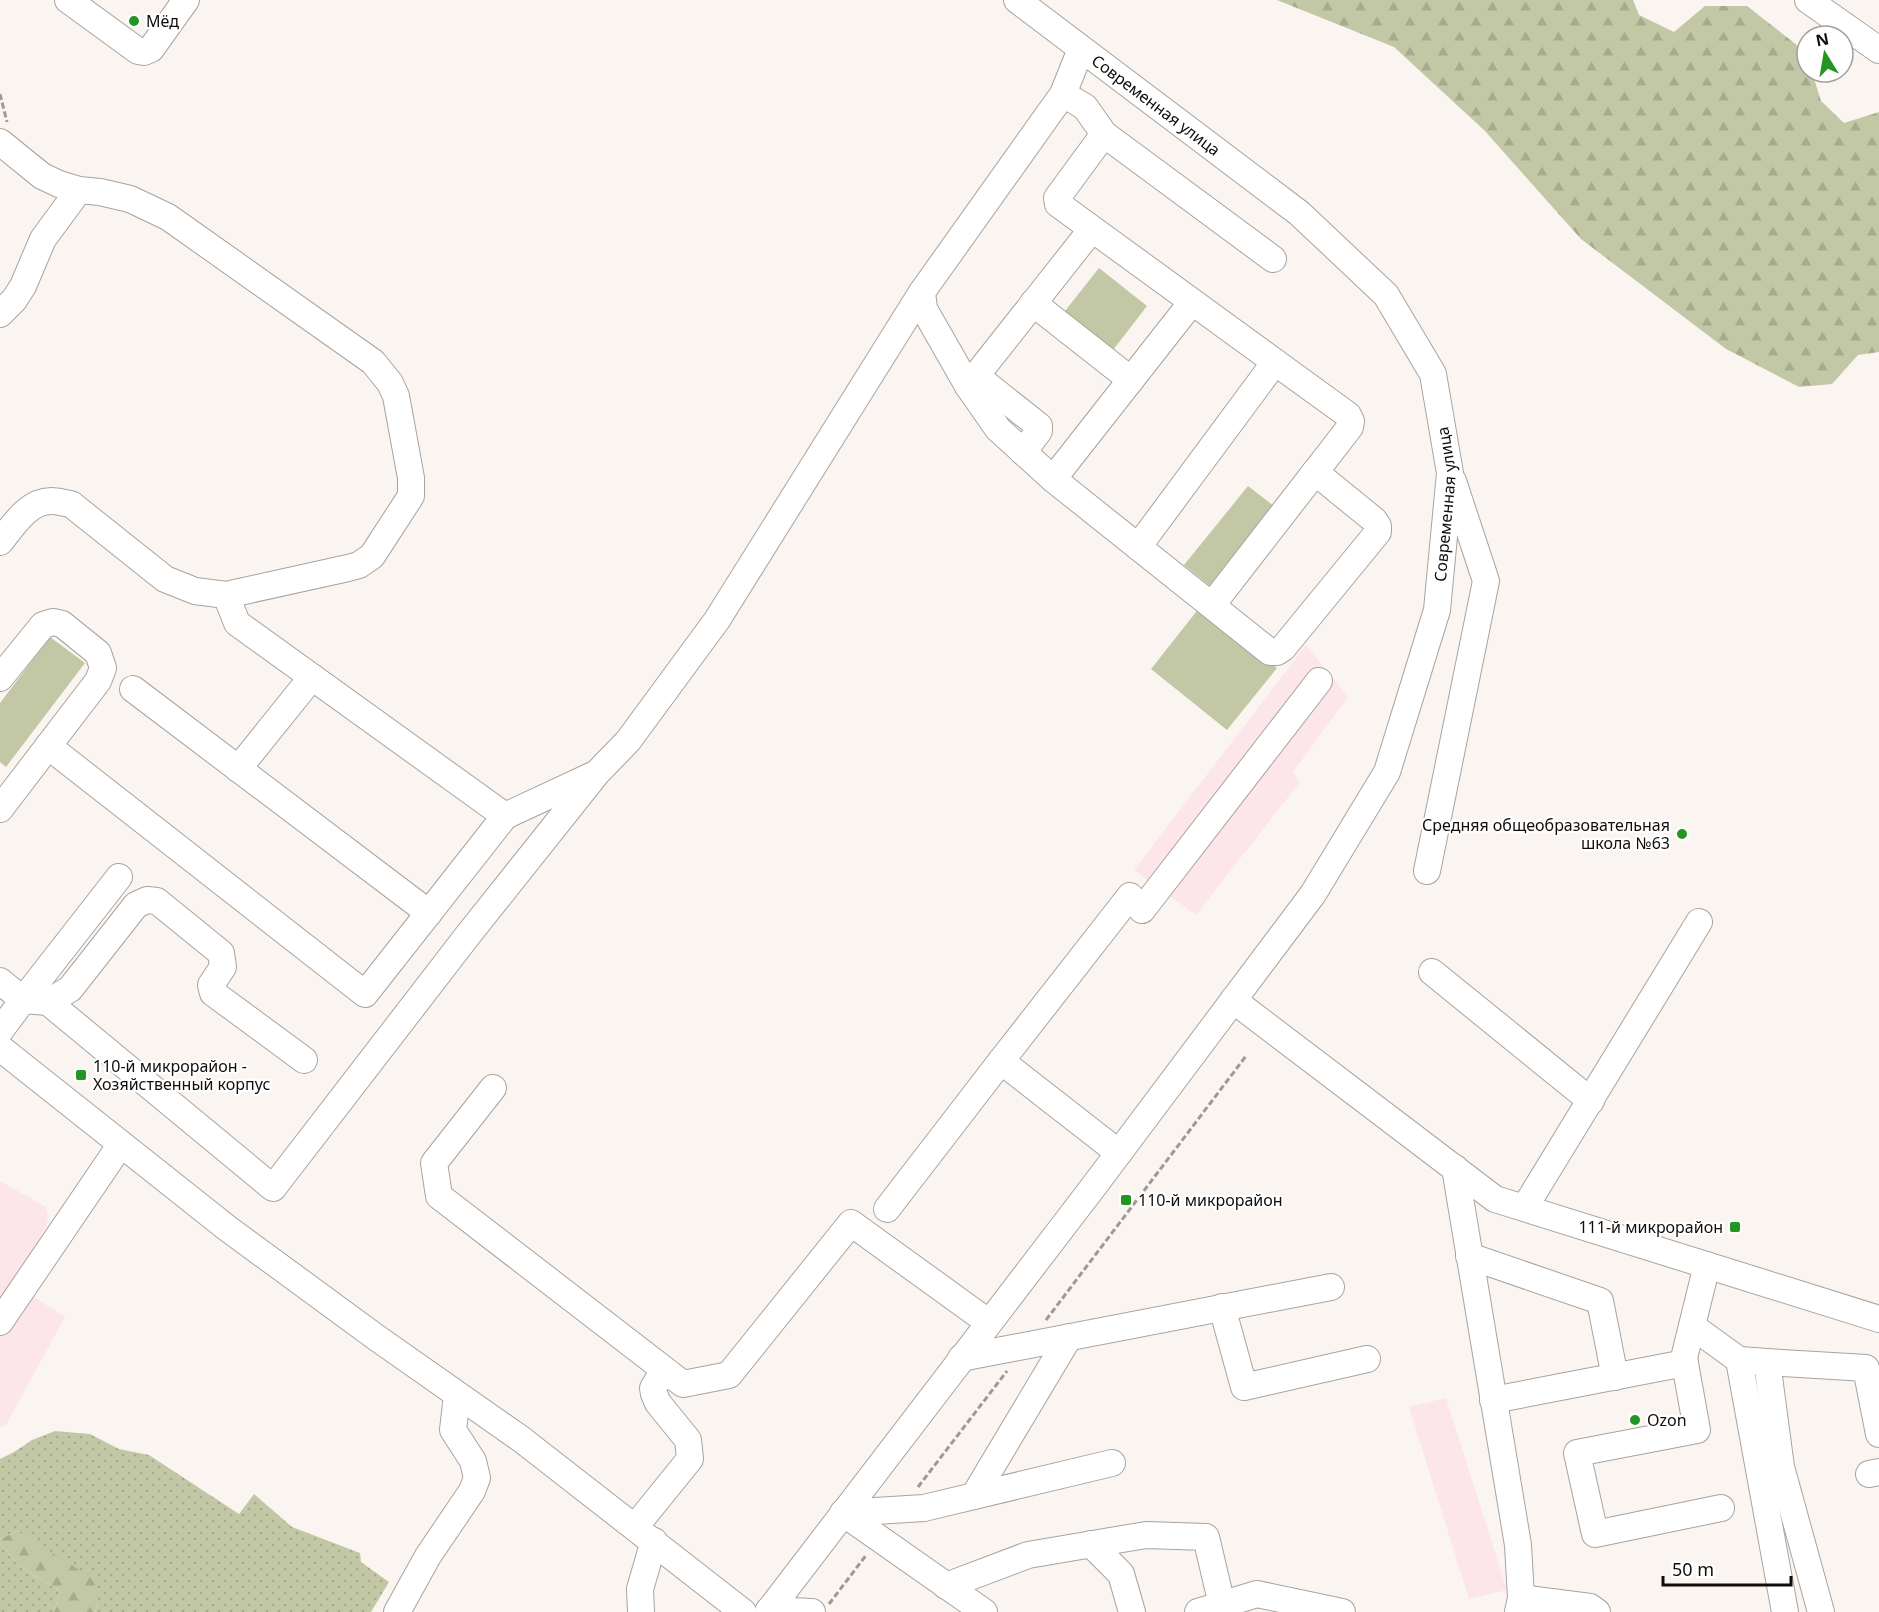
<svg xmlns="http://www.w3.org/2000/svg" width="1879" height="1612" viewBox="0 0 1879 1612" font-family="'Noto Sans',sans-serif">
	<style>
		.industrial { fill: #fce6e9 }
		.grass { fill: url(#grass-dots) }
		.forest { fill: url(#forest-firs) }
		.green { fill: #c2c8a5 }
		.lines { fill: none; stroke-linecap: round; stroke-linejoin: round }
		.minor-casing { stroke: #a9a39f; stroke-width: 28 }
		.path { stroke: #9d9996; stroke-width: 3; stroke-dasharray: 6 3; stroke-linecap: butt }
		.minor { stroke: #fff; stroke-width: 26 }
		.poi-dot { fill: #229523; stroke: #fff; stroke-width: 2 }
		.labels { text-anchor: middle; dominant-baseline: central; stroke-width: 4.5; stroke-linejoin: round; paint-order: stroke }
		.poi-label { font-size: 16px; fill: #100e0c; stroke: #fff; text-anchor: start }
		.street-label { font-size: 16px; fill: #100e0c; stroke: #fff }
	</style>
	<defs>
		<pattern id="grass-dots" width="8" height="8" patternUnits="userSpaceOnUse" patternTransform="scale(1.5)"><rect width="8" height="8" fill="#c2c8a5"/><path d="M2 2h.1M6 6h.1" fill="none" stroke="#a6ab8d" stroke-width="1.8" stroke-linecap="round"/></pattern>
		<pattern id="forest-firs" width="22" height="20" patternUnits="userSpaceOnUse" patternTransform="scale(1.5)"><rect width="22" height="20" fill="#c2c8a5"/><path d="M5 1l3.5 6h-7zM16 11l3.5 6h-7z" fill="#a6ab8d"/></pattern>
	</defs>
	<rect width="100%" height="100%" fill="#fbf5f1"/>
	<!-- industrial -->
	<g class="industrial">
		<path d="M1306 645 1348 697 1293 772 1300 782 1196 915 1134 870Z"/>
		<path d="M0 1181 46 1207 48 1216 47 1224 15 1285 65 1317 6 1425 0 1427Z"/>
		<path d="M1446 1398 1507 1590 1469 1599 1409 1407Z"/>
	</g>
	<!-- grass -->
	<g class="grass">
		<path d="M55 1431 90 1434 119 1449 149 1455 239 1514 254 1494 292 1527 360 1553 361 1562 389 1582 371 1612H95L98 1603 52 1554 17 1531 0 1539V1459L14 1452 32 1440Z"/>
		<path d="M0 1543 19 1566 60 1591 54 1612H0Z"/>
	</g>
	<!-- forest -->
	<g class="forest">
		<path d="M1277 0H1633L1639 15 1674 32 1705 6H1747L1807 53V72H1812L1821 101 1844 123 1879 112V352L1858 355 1832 384 1799 387 1726 349 1581 239 1485 131 1394 47Z"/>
		<path d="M17 1531 94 1579 98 1603 95 1612H54L60 1591 19 1566 0 1543V1539Z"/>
	</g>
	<!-- green -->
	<g class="green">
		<path d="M1099 268 1147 306 1110 354 1061 316Z"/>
		<path d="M1248 486 1274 506 1210 586 1184 565Z"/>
		<path d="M1200 607 1277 668 1227 730 1151 669Z"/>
		<path d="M50 637 85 663 6 767 0 762V703Z"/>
	</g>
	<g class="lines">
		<!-- minor casing -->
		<g class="minor-casing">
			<g id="minor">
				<path d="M68 0 138 51 144 52 151 49 186 0"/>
				<path d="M1808 0 1879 50"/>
				<path d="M1081 49 1063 94 922 292 924 309 968 386 998 429 1053 479 1270 652H1277L1283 648 1378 532V526L1374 520 1315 472"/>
				<path d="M1063 94 1085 107 1104 134 1057 198 1058 204 1275 362"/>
				<path d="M1104 134 1273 259"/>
				<path d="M0 142 42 176 59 184 79 190 100 192 130 199 168 217 373 362 390 383 396 396 411 478V496L372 556 359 565 348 568 226 595 195 591 165 579 71 504C64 503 57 501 51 501 28 501 13 526 0 542"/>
				<path d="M1033 303 1131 380"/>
				<path d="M0 314 14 300 23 286 43 239 79 190"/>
				<path d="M976 376 1039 426V431L1023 452"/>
				<path d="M968 386 1092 229"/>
				<path d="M1053 479 1192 302"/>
				<path d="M1138 547 1275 362 1348 415 1351 421 1350 427 1212 605"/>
				<path d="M226 595 237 623 505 816"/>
				<path d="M0 678 43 625 53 622 62 624 98 653 103 668 98 681 0 809"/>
				<path d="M133 689 429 913"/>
				<path d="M48 746 365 994 505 816 593 775"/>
				<path d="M238 769 312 677"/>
				<path d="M1427 871 1486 581 1453 481"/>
				<path d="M1432 972 1591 1101"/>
				<path d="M0 981 23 1000 119 877"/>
				<path d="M1233 1000 1495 1199 1879 1319"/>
				<path d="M48 1002 273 1188 468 935 597 773 628 741 717 620 922 292"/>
				<path d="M0 1031 23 1000 48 1002 70 989 136 905 147 900 157 901 221 953 223 967 211 985 213 993 304 1060"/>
				<path d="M0 1048 227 1228 377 1338 521 1439 743 1612"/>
				<path d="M1001 1061 1130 896 1142 910 1319 681"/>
				<path d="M493 1088 434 1163 439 1196 683 1384 729 1375 851 1223 988 1322"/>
				<path d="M1455 1168 1518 1545 1521 1598 1518 1612"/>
				<path d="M1525 1207 1699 922"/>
				<path d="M887 1209 1001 1061 1119 1153"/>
				<path d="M1469 1256 1600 1301 1615 1377"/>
				<path d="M1707 1265 1684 1358 1697 1430 1577 1453 1595 1534 1721 1508"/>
				<path d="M1222 1307 1244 1387 1367 1359"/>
				<path d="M0 1322 121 1144"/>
				<path d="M1692 1326 1739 1360 1785 1612"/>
				<path d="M961 1358 1331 1287"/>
				<path d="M1739 1360 1767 1362 1781 1467 1821 1612"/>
				<path d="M1767 1362 1866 1368 1879 1434"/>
				<path d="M1493 1400 1685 1363"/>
				<path d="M1869 1474 1879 1472"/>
				<path d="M974 1496 1069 1337"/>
				<path d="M843 1513 924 1508 1112 1463"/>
				<path d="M843 1513 984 1612"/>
				<path d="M635 1527 690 1459 688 1440 658 1403 654 1394 653 1388 664 1370"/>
				<path d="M1091 1544 1121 1574 1132 1612"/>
				<path d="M946 1586 1028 1555 1146 1535 1206 1537 1222 1605 1230 1612"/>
				<path d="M1521 1598 1590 1607 1597 1612"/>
				<path d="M769 1610 812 1612"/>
				<path d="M397 1612 428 1556 472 1491 477 1478 473 1461 453 1430 457 1395"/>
				<path d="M641 1612 640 1589 654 1541"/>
				<path id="s1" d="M768 1612 1094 1186 1313 894 1387 772 1437 610 1450 473 1433 374 1386 295 1299 213 1017 0"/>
				<path d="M1198 1612 1257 1594 1342 1612"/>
			</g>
		</g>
		<!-- path -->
		<g class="path">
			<path d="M0 94 7 122"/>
			<path d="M1046 1320 1246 1056"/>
			<path d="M918 1487 1007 1371"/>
			<path d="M829 1604 867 1554"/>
		</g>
		<!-- minor -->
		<use href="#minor" class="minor"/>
	</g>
	<!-- markers -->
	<g class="poi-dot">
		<circle cx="134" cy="21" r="6"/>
		<circle cx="1682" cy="834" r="6"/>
		<rect x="75" y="1069" width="12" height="12" rx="3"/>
		<rect x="1120" y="1194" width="12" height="12" rx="3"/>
		<rect x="1729" y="1221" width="12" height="12" rx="3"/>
		<circle cx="1635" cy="1420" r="6"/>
	</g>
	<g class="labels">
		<!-- poi labels -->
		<g class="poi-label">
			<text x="146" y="21">Мёд</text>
			<text x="1670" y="825" text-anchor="end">Средняя общеобразовательная<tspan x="1670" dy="18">школа №63</tspan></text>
			<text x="93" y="1066">110-й микрорайон -<tspan x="93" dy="18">Хозяйственный корпус</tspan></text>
			<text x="1138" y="1200">110-й микрорайон</text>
			<text x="1723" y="1227" text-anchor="end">111-й микрорайон</text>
			<text x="1647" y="1420">Ozon</text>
		</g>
		<!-- street labels -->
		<g class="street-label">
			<text transform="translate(1156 105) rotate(37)">Современная улица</text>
			<text stroke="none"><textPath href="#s1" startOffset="1320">Современная улица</textPath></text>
		</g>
	</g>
	<!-- north arrow -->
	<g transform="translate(1825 54) rotate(349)"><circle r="28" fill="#ffffff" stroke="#9f9f9e" stroke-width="1.5"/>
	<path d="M0-4.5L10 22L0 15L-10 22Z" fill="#229523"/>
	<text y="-9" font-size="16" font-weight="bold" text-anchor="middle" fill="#100e0c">N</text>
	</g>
	<!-- scale -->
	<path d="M1663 1576v9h128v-9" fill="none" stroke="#100e0c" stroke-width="3"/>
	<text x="1672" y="1576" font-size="18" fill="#100e0c" stroke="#ffffff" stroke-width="4.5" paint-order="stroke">50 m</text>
</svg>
